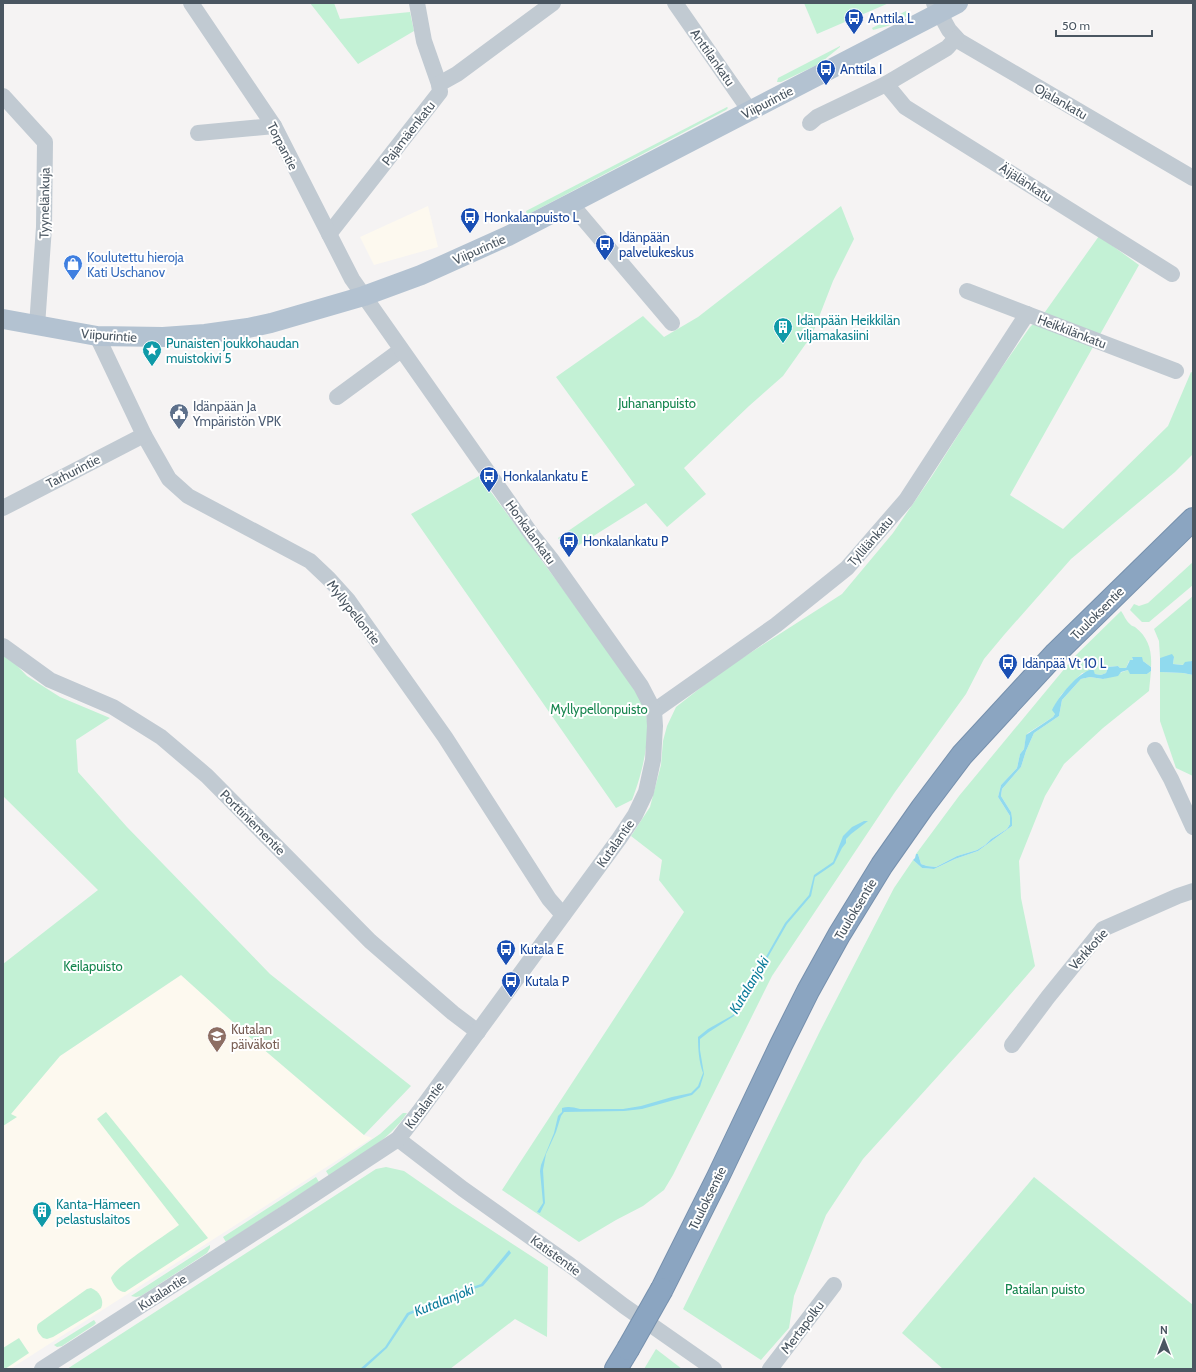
<svg xmlns="http://www.w3.org/2000/svg" width="1196" height="1372" viewBox="0 0 1196 1372" font-family="Cabin,sans-serif">
	<style>
		.commercial { fill: #fdf9ef }
		.green { fill: #c3f1d5 }
		.water { fill: #90daee }
		.lines { fill: none; stroke-linecap: round; stroke-linejoin: round }
		.highway-casing { stroke: #7690ad; stroke-width: 24 }
		.minor { stroke: #c1cad2; stroke-width: 16 }
		.major { stroke: #b3c2d1; stroke-width: 20 }
		.highway { stroke: #8ba5c1; stroke-width: 22 }
		.highway-bridge-casing { stroke: #7690ad; stroke-width: 24; stroke-linecap: butt }
		.highway-bridge { stroke: #8ba5c1; stroke-width: 22 }
		.labels { text-anchor: middle; dominant-baseline: central; stroke-width: 4; stroke-linejoin: round; paint-order: stroke }
		.transit-label { font-size: 13px; fill: #164399; stroke: #fff; text-anchor: start }
		.street-label { font-size: 13px; fill: #4a5661; stroke: #fff }
		.shop-label { font-size: 13px; fill: #366cbe; stroke: #fff; text-anchor: start }
		.culture-label { font-size: 13px; fill: #0d838f; stroke: #fff; text-anchor: start }
		.park-label { font-size: 13px; fill: #17864f; stroke: #fff }
		.service-label { font-size: 13px; fill: #4e5e75; stroke: #fff; text-anchor: start }
		.education-label { font-size: 13px; fill: #785e54; stroke: #fff; text-anchor: start }
		.water-label { font-size: 14px; font-style: italic; fill: #0c7c9b; stroke: #fff }
	</style>
	<rect width="100%" height="100%" fill="#f5f3f3"/>
	<!-- commercial -->
	<g class="commercial">
		<path d="M428 206 438 247 374 265 360 237Z"/>
		<path d="M181 975 255 1042 364 1135 372 1138 10 1369H3V1119L10 1114 60 1056Z"/>
	</g>
	<!-- green -->
	<g class="green">
		<path d="M310 3H334L340 19 410 12 414 31 358 64Z"/>
		<path d="M804 3H889L817 34Z"/>
		<path d="M906 11 908 16 891 25 873 30 872 28Z"/>
		<path d="M840 46V47L819 64 781 82H777L778 78Z"/>
		<path d="M727 107 728 108 726 110 527 215 526 211Z"/>
		<path d="M841 206 854 239 833 281 812 335 783 376 749 406 684 468 706 494 667 527 646 503 568 552 558 538 635 485 556 377 643 316 664 337 698 317Z"/>
		<path d="M1099 236 1139 265 1010 495 1063 529 1168 426 1191 372 1193 373V454L1175 472 1071 559 1004 635 984 659 966 694 895 792 772 976 673 1175 664 1190 643 1206 616 1220 579 1242 502 1190 684 912 659 880 662 860 631 836 650 807 661 765 663 741 667 726 676 707 722 671 842 594 893 533 932 476 991 383 1030 327 1045 312Z"/>
		<path d="M479 476 640 693C642 700 645 707 646 714 651 740 641 777 632 800L616 808 411 514Z"/>
		<path d="M1193 562V585L1149 622H1142L1130 610 1134 604 1139 606 1148 603Z"/>
		<path d="M1193 596V664L1191 661 1184 665 1173 664 1174 657 1160 658 1159 641 1154 629Z"/>
		<path d="M1121 611C1124 615 1126 621 1130 624 1131 626 1134 626 1135 627 1149 638 1152 651 1151 667L1143 661 1132 657 1133 660 1129 661 1126 668H1120L1118 666 1108 667 1106 673 1101 675 1095 674 1093 671 1082 673 1061 695 1054 707 1055 714 1053 717 1028 733 1026 736 1024 749 1020 754 1017 768 1001 785 998 797 1010 816V824L1007 829 991 839 985 845 977 850 957 856 936 867 927 866 921 864 918 854H916L959 796 1075 656Z"/>
		<path d="M3 651 27 676 60 697 110 718 76 740 78 772 127 827 270 974 411 1086 364 1135 255 1042 181 975 60 1056 11 1114 17 1117 3 1126V964L98 890 3 796Z"/>
		<path d="M1128 670 1147 674 1151 671 1149 691 1103 728 1064 764 1045 796 1019 861 1021 898 1035 966 976 1034 863 1159 826 1215 794 1296 789 1328 761 1360 683 1309 820 1031 894 888 913 860 922 868 934 869 955 859 978 851 1012 826 1011 812 1001 796 1002 789 1021 767 1026 751 1034 733 1059 716 1062 700 1081 679 1090 677 1103 679Z"/>
		<path d="M1160 672 1183 673 1193 675V776L1176 768 1160 721Z"/>
		<path d="M106 1112 208 1238 125 1292C118 1292 113 1284 111 1278 115 1267 166 1235 179 1225L97 1119Z"/>
		<path d="M403 1113H407C389 1141 357 1157 329 1176L326 1171 380 1134Z"/>
		<path d="M386 1167 404 1171 453 1205 548 1267 547 1337 515 1319 450 1369H67L376 1169Z"/>
		<path d="M316 1177 319 1182 226 1242 223 1237Z"/>
		<path d="M1034 1177 1193 1305V1369H943L902 1333Z"/>
		<path d="M210 1245V1248L207 1253 141 1296 136 1297 131 1296Z"/>
		<path d="M91 1288C99 1291 105 1300 101 1308L53 1337 47 1339 43 1338C39 1334 35 1329 38 1324L87 1289Z"/>
		<path d="M94 1320 96 1323 94 1325 62 1346 57 1347 54 1345Z"/>
		<path d="M19 1338 29 1353 5 1369H3V1348Z"/>
		<path d="M656 1349 682 1369H644Z"/>
	</g>
	<!-- water -->
	<g class="water">
		<path d="M1172 654 1174 657 1173 664 1183 665 1185 662 1192 661 1193 664V675L1183 673 1160 672V658Z"/>
		<path d="M1132 657H1142L1143 661 1151 667V671L1147 674H1130L1128 670 1121 672 1118 676 1103 679 1090 677 1081 679 1062 700 1059 716 1034 733 1026 751 1021 767 1002 789 1001 796 1011 812 1012 818V826L978 851 955 859 934 869 922 868 913 860 915 858 916 854H918L921 864 927 866 936 867 957 856 977 850 985 845 991 839 1007 829 1010 824V816L998 797 1001 785 1017 768 1020 754 1024 749 1026 735 1053 717 1055 714 1052 710C1059 696 1078 672 1093 669L1095 674 1101 675 1106 673 1108 667 1118 666 1120 668H1126L1130 660H1133Z"/>
		<path d="M864 821H868L851 834 846 839V843L842 848 834 864 815 877 811 896 787 924 734 1016 709 1032 700 1039V1050L704 1074 700 1087 692 1095 642 1109 624 1111 564 1112 561 1116 556 1132 546 1154 543 1170 545 1203 540 1213 537 1212 543 1203 540 1171 541 1165 554 1133 558 1116 562 1112V1108C568 1106 573 1107 580 1109H623L641 1106 672 1097 691 1093 698 1086 703 1073C699 1062 698 1049 698 1037L708 1029 733 1015 785 923 809 895 814 875 833 862 843 836 852 827Z"/>
		<path d="M509 1250 511 1253 483 1286 447 1298 409 1315 387 1348 364 1369H360L385 1347 407 1313 448 1295 481 1284Z"/>
	</g>
	<g class="lines">
		<!-- highway casing -->
		<g class="highway-casing">
			<g id="highway">
				<path d="M662 1289 718 1177 781 1045 808 991 839 935 882 865 922 808 962 755 1056 653 1193 519"/>
				<path d="M616 1369 628 1349"/>
			</g>
		</g>
		<!-- minor -->
		<g class="minor">
			<path d="M417 3 424 41 439 84"/>
			<path d="M675 3 750 111"/>
			<path d="M934 3 949 30 959 41 1193 178"/>
			<path d="M886 84 905 107 1172 274"/>
			<path d="M3 96 45 142 44 227 37 326"/>
			<path d="M810 123 817 117 886 84 947 48 956 38"/>
			<path d="M198 133 274 126"/>
			<path d="M571 204 672 323"/>
			<path d="M329 234 440 92 439 84 457 74 553 3"/>
			<path d="M967 291 1176 371"/>
			<path d="M97 336 144 435 169 479 188 496 310 561 329 579 348 600 445 737 549 899 563 915"/>
			<path d="M337 397 401 350"/>
			<path d="M3 508 144 435"/>
			<path d="M3 646 50 680 113 707 161 737 207 776 370 941 453 1013 478 1032"/>
			<path d="M654 711 776 625 847 568 906 500 1027 314"/>
			<path d="M1155 750 1171 779 1193 827"/>
			<path d="M1012 1045 1048 997 1103 929 1178 896 1193 891"/>
			<path d="M398 1139 463 1189 570 1265 624 1306 714 1369"/>
			<path d="M42 1369 290 1210 398 1139 419 1112 619 839 635 815 646 792 653 760 655 726 654 711 641 686 551 559 532 535 352 279 274 126 191 3"/>
			<path d="M770 1369 834 1285"/>
		</g>
		<!-- major -->
		<path class="major" d="M3 319 97 336 163 337 205 334 248 328 271 323 364 296 421 275 508 236 958 3"/>
		<!-- highway -->
		<use href="#highway" class="highway"/>
		<!-- highway-bridge casing -->
		<g class="highway-bridge-casing">
			<path id="highway-bridge" d="M628 1349 662 1289"/>
		</g>
		<!-- highway-bridge -->
		<use href="#highway-bridge" class="highway-bridge"/>
	</g>
	<!-- icons -->
	<defs>
		<g id="bus-pin" transform="scale(1)"><path d="M0 17L-7.5 6A9.5 9.5 0 1 1 7.5 6Z" fill="#1a4fb4" stroke="#fff"/><path d="M-5-6H5V4H4V6H2V4H-2V6H-4V4H-5ZM-3.5-4V0h7V-4ZM-3.5 1.2v1.5H-2V1.2ZM2 1.2v1.5H3.5V1.2Z" fill="#fff"/></g>
		<g id="shop-pin" transform="scale(1)"><path d="M0 17L-7.5 6A9.5 9.5 0 1 1 7.5 6Z" fill="#3f7fe0" stroke="#fff"/><path d="M-5-2.5h2.3a2.7 3.5 0 0 1 5.4 0H5L5.5 6h-11ZM-1.5-2.5h3a1.5 2.3 0 0 0-3 0Z" fill="#fff"/></g>
		<g id="building-pin" transform="scale(1)"><path d="M0 17L-7.5 6A9.5 9.5 0 1 1 7.5 6Z" fill="#0f9aa8" stroke="#fff"/><path d="M-4-6H4V6H1V3H-1V6H-4ZM-2.5-4.3h1.7v1.8h-1.7ZM.8-4.3h1.7v1.8H.8ZM-2.5-1h1.7V.8h-1.7ZM.8-1h1.7V.8H.8Z" fill="#fff"/></g>
		<g id="sight-pin" transform="scale(1)"><path d="M0 17L-7.5 6A9.5 9.5 0 1 1 7.5 6Z" fill="#0f9aa8" stroke="#fff"/><path d="M0-6L1.8-2.2L6-1.7L2.9 1.2L3.7 5.4L0 3.3L-3.7 5.4L-2.9 1.2L-6-1.7L-1.8-2.2Z" fill="#fff"/></g>
		<g id="civic-pin" transform="scale(1)"><path d="M0 17L-7.5 6A9.5 9.5 0 1 1 7.5 6Z" fill="#5c6f8a" stroke="#fff"/><path d="M-.6-6.5H3V-4.5H.6V-3L4-1V1h2V6H-6V1h2V-1L-.6-3ZM-1.2 2.5V6h2.4V2.5Z" fill="#fff"/></g>
		<g id="school-pin" transform="scale(1)"><path d="M0 17L-7.5 6A9.5 9.5 0 1 1 7.5 6Z" fill="#8d6e63" stroke="#fff"/><path d="M0-5L7-2L0 1L-7-2ZM-4 1L0 2.5L4 1V4Q0 6-4 4Z" fill="#fff"/></g>
	</defs>
	<g fill-rule="evenodd">
		<use href="#bus-pin" x="854" y="18"/>
		<use href="#bus-pin" x="826" y="69"/>
		<use href="#bus-pin" x="470" y="217"/>
		<use href="#bus-pin" x="605" y="244"/>
		<use href="#shop-pin" x="73" y="264"/>
		<use href="#building-pin" x="783" y="327"/>
		<use href="#sight-pin" x="152" y="350"/>
		<use href="#civic-pin" x="179" y="413"/>
		<use href="#bus-pin" x="489" y="476"/>
		<use href="#bus-pin" x="569" y="541"/>
		<use href="#bus-pin" x="1008" y="663"/>
		<use href="#bus-pin" x="506" y="949"/>
		<use href="#bus-pin" x="511" y="981"/>
		<use href="#school-pin" x="217" y="1036"/>
		<use href="#building-pin" x="42" y="1211"/>
	</g>
	<g class="labels">
		<!-- transit labels -->
		<g class="transit-label">
			<text x="868" y="18">Anttila L</text>
			<text x="840" y="69">Anttila I</text>
			<text x="484" y="217">Honkalanpuisto L</text>
			<text x="619" y="237">Idänpään<tspan x="619" dy="15">palvelukeskus</tspan></text>
			<text x="503" y="476">Honkalankatu E</text>
			<text x="583" y="541">Honkalankatu P</text>
			<text x="1022" y="663">Idänpää Vt 10 L</text>
			<text x="520" y="949">Kutala E</text>
			<text x="525" y="981">Kutala P</text>
		</g>
		<!-- street labels -->
		<g class="street-label">
			<text transform="translate(713 57) rotate(55)">Anttilankatu</text>
			<text transform="translate(1061 101) rotate(30)">Ojalankatu</text>
			<text transform="translate(767 102) rotate(-27)">Viipurintie</text>
			<text transform="translate(408 133) rotate(-52)">Pajamäenkatu</text>
			<text transform="translate(283 146) rotate(63)">Torpantie</text>
			<text transform="translate(1026 182) rotate(33)">Äijälänkatu</text>
			<text transform="translate(44 203) rotate(-89)">Tyynelänkuja</text>
			<text transform="translate(479 249) rotate(-24)">Viipurintie</text>
			<text transform="translate(1072 331) rotate(21)">Heikkilänkatu</text>
			<text transform="translate(109 335) rotate(4)">Viipurintie</text>
			<text transform="translate(73 471) rotate(-27)">Tarhurintie</text>
			<text transform="translate(531 532) rotate(54)">Honkalankatu</text>
			<text transform="translate(870 541) rotate(-49)">Tyllilänkatu</text>
			<text transform="translate(354 612) rotate(52)">Myllypellontie</text>
			<text transform="translate(1097 613) rotate(-45)">Tuuloksentie</text>
			<text transform="translate(253 822) rotate(45)">Porttiniementie</text>
			<text transform="translate(615 843) rotate(-55)">Kutalantie</text>
			<text transform="translate(855 909) rotate(-59)">Tuuloksentie</text>
			<text transform="translate(1088 949) rotate(-48)">Verkkotie</text>
			<text transform="translate(424 1105) rotate(-53)">Kutalantie</text>
			<text transform="translate(707 1198) rotate(-64)">Tuuloksentie</text>
			<text transform="translate(556 1255) rotate(36)">Katistentie</text>
			<text transform="translate(162 1292) rotate(-33)">Kutalantie</text>
			<text transform="translate(802 1327) rotate(-53)">Mertapolku</text>
		</g>
		<!-- shop labels -->
		<g class="shop-label">
			<text x="87" y="257">Koulutettu hieroja<tspan x="87" dy="15">Kati Uschanov</tspan></text>
		</g>
		<!-- culture labels -->
		<g class="culture-label">
			<text x="797" y="320">Idänpään Heikkilän<tspan x="797" dy="15">viljamakasiini</tspan></text>
			<text x="166" y="343">Punaisten joukkohaudan<tspan x="166" dy="15">muistokivi 5</tspan></text>
			<text x="56" y="1204">Kanta-Hämeen<tspan x="56" dy="15">pelastuslaitos</tspan></text>
		</g>
		<!-- park labels -->
		<g class="park-label">
			<text x="657" y="403">Juhananpuisto</text>
			<text x="599" y="709">Myllypellonpuisto</text>
			<text x="93" y="966">Keilapuisto</text>
			<text x="1045" y="1289">Patailan puisto</text>
		</g>
		<!-- service labels -->
		<g class="service-label">
			<text x="193" y="406">Idänpään Ja<tspan x="193" dy="15">Ympäristön VPK</tspan></text>
		</g>
		<!-- education labels -->
		<g class="education-label">
			<text x="231" y="1029">Kutalan<tspan x="231" dy="15">päiväkoti</tspan></text>
		</g>
		<!-- water labels -->
		<g class="water-label">
			<text transform="translate(749 985) rotate(-59)">Kutalanjoki</text>
			<text transform="translate(444 1300) rotate(-22)">Kutalanjoki</text>
		</g>
	</g>
	<!-- border -->
	<rect width="1196" height="1372" fill="none" stroke="#4a5661" stroke-width="8"/>
	<!-- north arrow -->
	<g transform="translate(1164 1340)" stroke="#ffffff" stroke-width="3" paint-order="stroke">
	<path d="M0-3L7 15L0 10L-7 15Z" fill="#4a5661"/>
	<text y="-6" font-size="11" font-weight="bold" text-anchor="middle" fill="#4a5661">N</text>
	</g>
	<!-- scale -->
	<path d="M1056 30v6h96v-6" fill="none" stroke="#4a5661" stroke-width="2"/>
	<text x="1062" y="30" font-size="12" fill="#4a5661" stroke="#ffffff" stroke-width="3" paint-order="stroke">50 m</text>
</svg>
